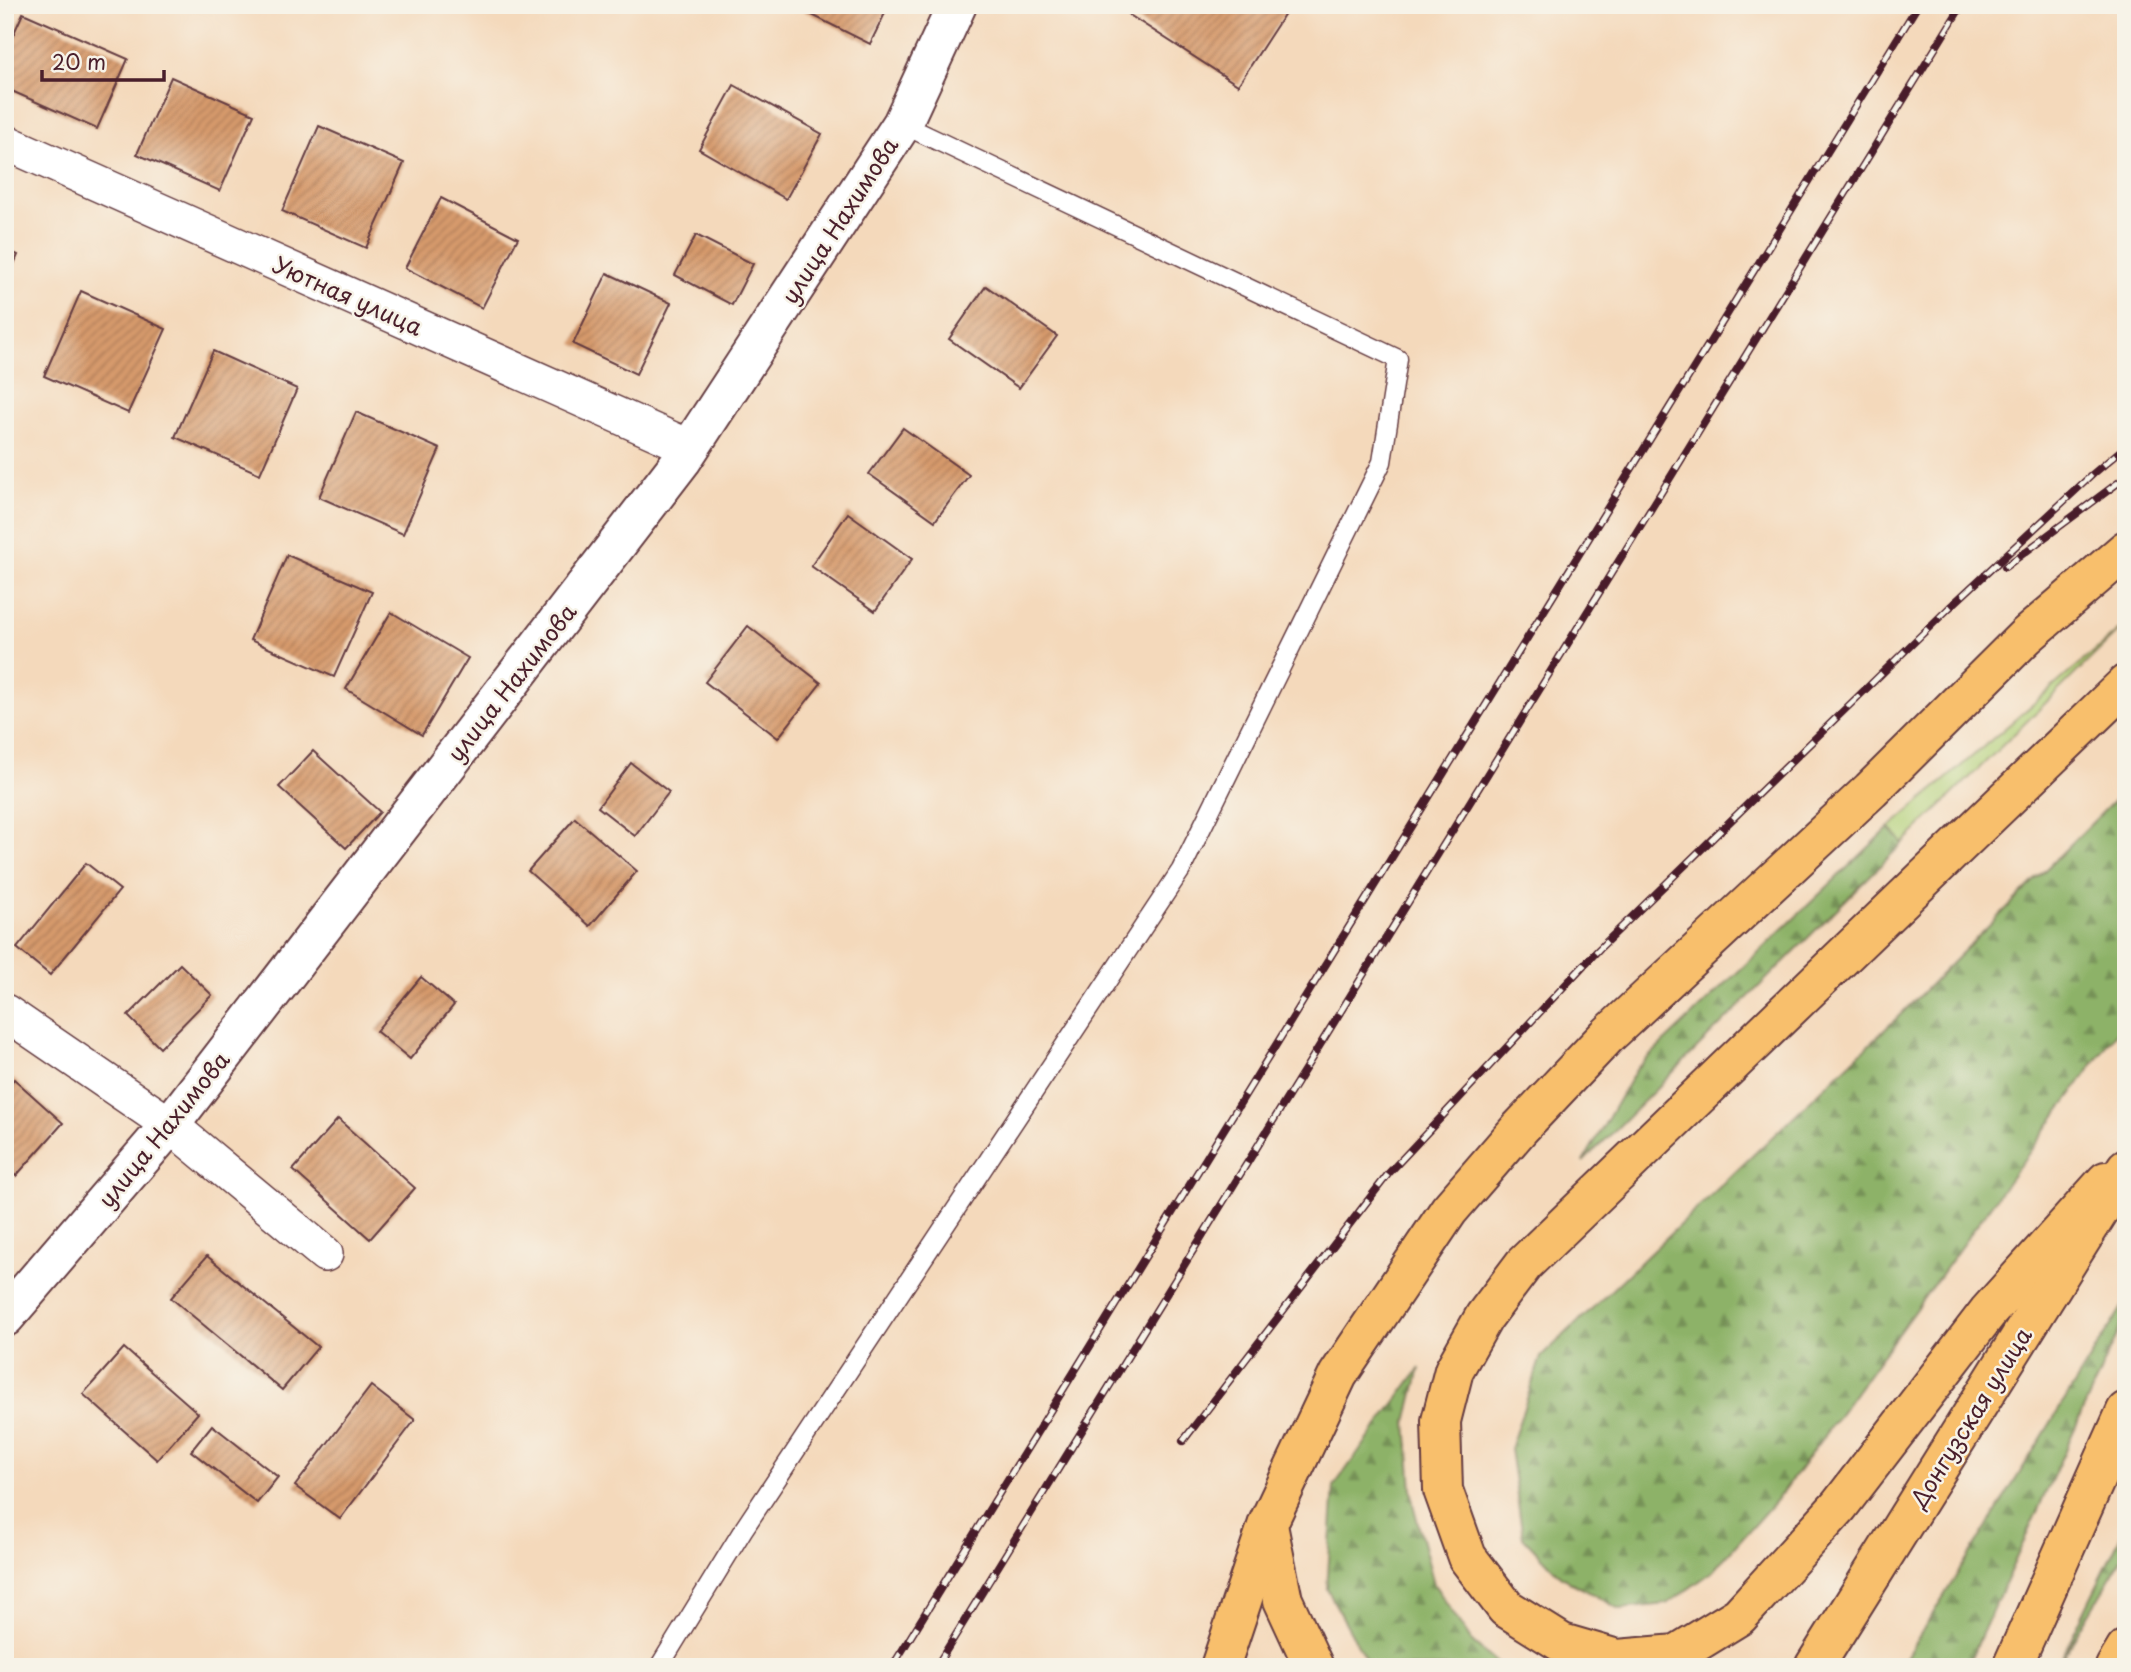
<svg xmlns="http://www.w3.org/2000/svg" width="2131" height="1672" viewBox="0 0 2131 1672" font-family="'Playpen Sans',sans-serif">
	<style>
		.grass { fill: #b2d078; stroke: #7e7852; stroke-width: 2 }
		.forest { fill: url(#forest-firs); stroke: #6c684a; stroke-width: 2 }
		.building { fill: url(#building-hatch) }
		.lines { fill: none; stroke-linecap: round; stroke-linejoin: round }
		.service-casing { stroke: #643b41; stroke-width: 21 }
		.minor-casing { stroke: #643b41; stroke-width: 38 }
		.tertiary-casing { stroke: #643b41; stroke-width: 42 }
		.primary-casing { stroke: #643b41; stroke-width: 42 }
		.trunk-casing { stroke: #643b41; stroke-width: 42 }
		.service { stroke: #fff; stroke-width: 18 }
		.minor { stroke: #fff; stroke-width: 35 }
		.tertiary { stroke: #fff; stroke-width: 38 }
		.primary { stroke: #f8bf6c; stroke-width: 38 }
		.trunk { stroke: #f8bf6c; stroke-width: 38 }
		.rail-casing { stroke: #4a1f2b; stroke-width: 8 }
		.rail { stroke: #f7f3e8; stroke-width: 5; stroke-dasharray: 16; stroke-linecap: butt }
		.labels { text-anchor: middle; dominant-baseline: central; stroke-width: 5; stroke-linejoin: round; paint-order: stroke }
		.street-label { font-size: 23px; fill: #4a1f2b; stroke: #f7f3e8 }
	</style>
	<defs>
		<pattern id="forest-firs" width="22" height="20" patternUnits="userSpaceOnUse" patternTransform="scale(1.75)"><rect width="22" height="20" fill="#8db268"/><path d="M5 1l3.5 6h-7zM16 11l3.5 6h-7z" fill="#759056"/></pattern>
		<pattern id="building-hatch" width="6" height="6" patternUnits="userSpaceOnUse" patternTransform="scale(1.75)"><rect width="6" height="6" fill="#d69a6c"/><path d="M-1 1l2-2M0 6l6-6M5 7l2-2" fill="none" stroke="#b07d59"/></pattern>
	</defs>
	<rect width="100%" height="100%" fill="#f7f3e8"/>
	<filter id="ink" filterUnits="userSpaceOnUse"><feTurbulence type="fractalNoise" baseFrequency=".0143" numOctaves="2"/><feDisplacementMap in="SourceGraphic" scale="14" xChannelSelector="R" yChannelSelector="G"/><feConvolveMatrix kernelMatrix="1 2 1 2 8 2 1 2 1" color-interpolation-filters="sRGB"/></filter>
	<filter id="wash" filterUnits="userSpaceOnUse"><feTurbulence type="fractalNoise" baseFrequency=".00686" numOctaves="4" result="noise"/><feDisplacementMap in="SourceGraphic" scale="28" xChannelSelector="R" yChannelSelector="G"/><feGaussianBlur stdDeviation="1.57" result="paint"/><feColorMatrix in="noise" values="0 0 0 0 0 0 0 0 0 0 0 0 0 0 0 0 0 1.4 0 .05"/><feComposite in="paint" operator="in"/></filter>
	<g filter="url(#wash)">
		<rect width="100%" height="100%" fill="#f4d9bb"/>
		<!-- grass -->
		<path class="grass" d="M2126 624 1903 843 1889 828Z"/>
		<!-- forest -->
		<g class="forest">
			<path d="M2126 789V1019L1783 1492 1712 1572 1667 1604 1620 1609 1561 1577 1523 1537 1510 1449 1541 1357 1897 1018Z"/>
			<path d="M1889 828 1903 843 1583 1162 1637 1068Z"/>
			<path d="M2126 1301V1315L1967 1667H1900Z"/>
			<path d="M1420 1368 1407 1422 1413 1504 1434 1584 1473 1643 1502 1667H1370L1327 1589 1334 1486Z"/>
			<path d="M2126 1526V1551L2057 1667Z"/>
		</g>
		<g id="blocks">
			<!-- building -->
			<g class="building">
				<path d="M792 5H889L870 44Z"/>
				<path d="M1114 5H1281L1287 10 1238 85Z"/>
				<path d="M23 13 128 59 97 129 5 88V53Z"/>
				<path d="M171 77 254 114 220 191 137 154Z"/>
				<path d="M734 85 822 134 786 199 699 149Z"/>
				<path d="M319 126 404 163 366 248 282 211Z"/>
				<path d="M441 198 518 238 482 308 405 268Z"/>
				<path d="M696 235 753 264 732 305 675 275Z"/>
				<path d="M5 249 18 255 5 284Z"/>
				<path d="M607 273 671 303 636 374 573 344Z"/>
				<path d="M986 286 1057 336 1019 388 949 339Z"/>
				<path d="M81 291 166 329 128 413 44 376Z"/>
				<path d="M213 351 297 389 260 474 175 437Z"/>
				<path d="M356 412 440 449 403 534 319 497Z"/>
				<path d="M903 428 969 475 935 521 869 474Z"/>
				<path d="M848 513 912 559 875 611 811 566Z"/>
				<path d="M287 555 372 592 334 677 250 640Z"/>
				<path d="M391 612 468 658 422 735 346 689Z"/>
				<path d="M748 626 821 683 778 738 705 682Z"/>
				<path d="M313 751 380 812 346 848 279 787Z"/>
				<path d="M631 763 669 792 635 836 598 807Z"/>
				<path d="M575 818 637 871 590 926 528 871Z"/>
				<path d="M86 863 120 890 50 975 17 948Z"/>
				<path d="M180 964 212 995 160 1048 128 1016Z"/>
				<path d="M421 977 454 1005 410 1059 376 1031Z"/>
				<path d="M14 1079 63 1123 16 1176 5 1167V1089Z"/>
				<path d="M338 1119 415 1188 370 1239 293 1170Z"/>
				<path d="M207 1256 318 1347 282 1390 171 1298Z"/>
				<path d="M124 1348 198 1413 157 1460 83 1394Z"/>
				<path d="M371 1386 415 1420 340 1519 295 1486Z"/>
				<path d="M212 1425 278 1477 257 1503 191 1451Z"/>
			</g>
		</g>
	</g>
	<g filter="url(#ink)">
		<use href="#blocks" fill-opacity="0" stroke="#643b41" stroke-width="2"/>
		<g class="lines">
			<!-- service casing -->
			<g class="service-casing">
				<path id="service" d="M659 1667 743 1530 1181 870 1382 462 1398 359 902 124"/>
			</g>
			<!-- minor casing -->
			<g class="minor-casing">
				<g id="minor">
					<path d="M5 142 691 448"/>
					<path d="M5 1012 170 1125 325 1254"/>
				</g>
			</g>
			<!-- tertiary casing -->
			<g class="tertiary-casing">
				<path id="tertiary" d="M5 1317 170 1125 682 460 902 124 957 5"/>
			</g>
			<!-- primary casing -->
			<g class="primary-casing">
				<g id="primary">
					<path d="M2106 1181 1988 1312 1839 1506 1739 1616 1677 1654 1617 1659 1562 1643 1506 1608 1467 1557 1443 1490 1441 1421 1454 1370 1484 1317 1524 1264 2126 684"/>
					<path d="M1268 1525 1283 1600 1314 1667"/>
					<path d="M1220 1667 1268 1523 1338 1375 1449 1210 1520 1128 1607 1036 1871 790 2026 636 2126 550"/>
					<path d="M2012 1667 2126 1411"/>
					<path d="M2115 1667 2126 1649"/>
				</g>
			</g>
			<!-- trunk casing -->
			<g class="trunk-casing">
				<path id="trunk" d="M1814 1667 2126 1168"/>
			</g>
			<!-- service -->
			<use href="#service" class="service"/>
			<!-- minor -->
			<use href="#minor" class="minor"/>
			<!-- tertiary -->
			<use href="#tertiary" class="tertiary"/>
			<!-- primary -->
			<use href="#primary" class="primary"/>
			<!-- trunk -->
			<use href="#trunk" class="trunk"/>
			<!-- rail casing -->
			<g class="rail-casing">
				<g id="rail">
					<path d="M2005 567 2126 477"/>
					<path d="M1183 1441 1389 1173 1599 949 1949 608 2093 474 2126 446"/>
					<path d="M892 1667 1918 5"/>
					<path d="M936 1667 1962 5"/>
				</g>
			</g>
			<!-- rail -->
			<use href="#rail" class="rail"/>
		</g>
	</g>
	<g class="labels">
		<!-- street labels -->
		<g class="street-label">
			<text transform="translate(839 220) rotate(-57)">улица Нахимова</text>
			<text transform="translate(348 295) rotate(24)">Уютная улица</text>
			<text transform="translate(511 682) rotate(-52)">улица Нахимова</text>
			<text transform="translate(163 1129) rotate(-51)">улица Нахимова</text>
			<text transform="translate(1970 1417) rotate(-58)">Донгузская улица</text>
		</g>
	</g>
	<!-- margin -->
	<rect width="2131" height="1672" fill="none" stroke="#f7f3e8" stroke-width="28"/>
	<!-- scale -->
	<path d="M42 70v10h122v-10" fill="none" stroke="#4a1f2b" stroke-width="3.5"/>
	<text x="52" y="70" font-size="21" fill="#4a1f2b" stroke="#f7f3e8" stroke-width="5" paint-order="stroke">20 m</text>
</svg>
